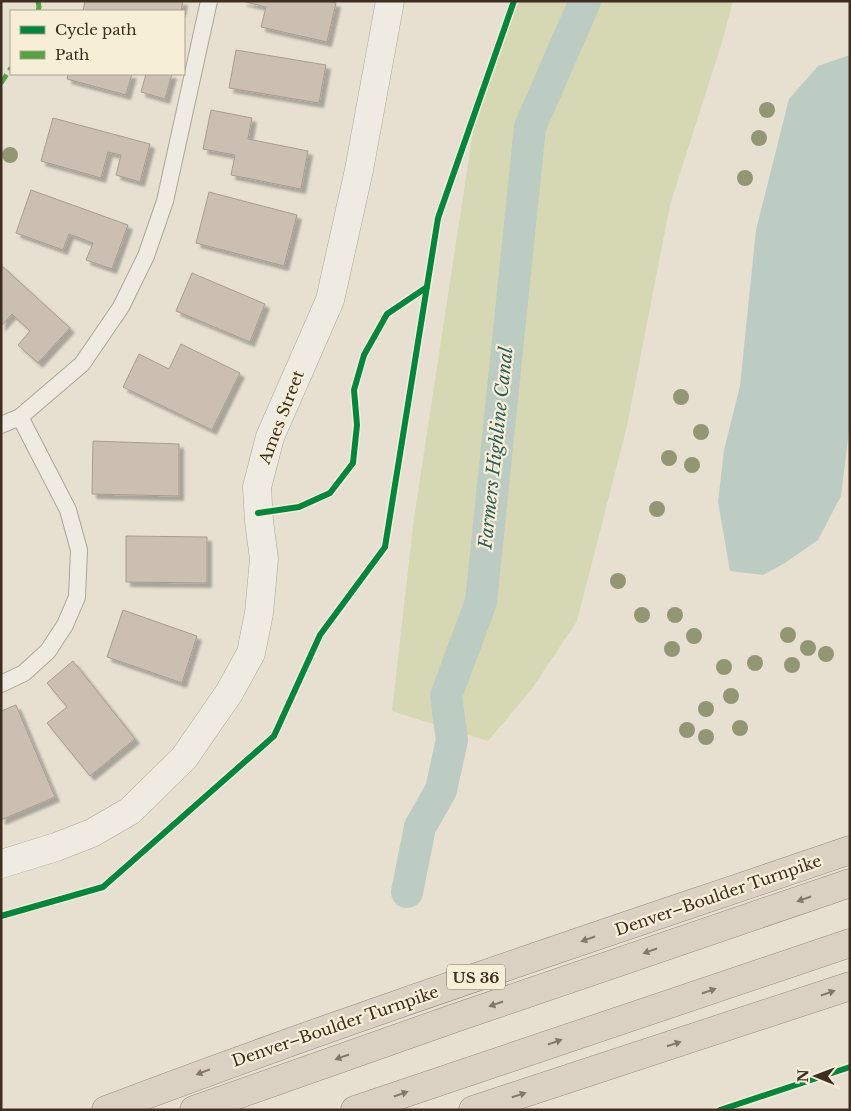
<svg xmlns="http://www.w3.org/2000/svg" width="851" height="1111" viewBox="0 0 851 1111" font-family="'Libre Baskerville',serif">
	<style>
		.green { fill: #d6d7b3 }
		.water { fill: #bcccc2 }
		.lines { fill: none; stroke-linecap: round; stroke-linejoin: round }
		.canal { stroke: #bcccc2; stroke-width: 32 }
		.building { fill: #cbbfb2; stroke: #a89c90; filter: url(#shadow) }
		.lane-casing { stroke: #ada599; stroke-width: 18 }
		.street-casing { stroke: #ada599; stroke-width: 29 }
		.highway-casing { stroke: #928b80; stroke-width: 29 }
		.lane { stroke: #efebe3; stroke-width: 16 }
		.street { stroke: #efebe3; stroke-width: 28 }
		.highway { stroke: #dad1c2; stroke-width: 28 }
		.quiet { stroke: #54a441; stroke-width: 5; stroke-dasharray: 10 5; stroke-linecap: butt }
		.cycleway-casing { stroke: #f7eed8; stroke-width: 9 }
		.cycleway { stroke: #00873e; stroke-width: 6 }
		.tree { fill: #929673 }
		.oneway { fill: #847769 }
		.labels { text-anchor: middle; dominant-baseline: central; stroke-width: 4.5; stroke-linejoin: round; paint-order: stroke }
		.shield { fill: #f7eed8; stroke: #756857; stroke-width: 1 }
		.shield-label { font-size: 15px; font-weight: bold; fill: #3d2e20 }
		.street-label { font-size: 16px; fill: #3d2e20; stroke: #f7eed8 }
		.water-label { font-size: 18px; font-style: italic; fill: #2f5d5a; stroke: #f7eed8 }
	</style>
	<defs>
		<filter id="shadow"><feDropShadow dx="4.5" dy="4.5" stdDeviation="1" flood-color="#0004"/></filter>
	</defs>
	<rect width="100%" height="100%" fill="#e7e0d1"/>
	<!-- green -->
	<path class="green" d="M514 1H733L722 42 670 205 627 426 577 621 531 690 488 741 420 720 392 711 414 518 477 105Z"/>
	<!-- water -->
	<path class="water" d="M850 55V422L841 496 818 540 785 563 763 575 730 571 718 502 724 450 740 386 756 230 789 99 818 66Z"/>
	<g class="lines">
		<!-- canal -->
		<path class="canal" d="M407 892 420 827 441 790 452 740 446 696 481 602 530 127 585 1"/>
	</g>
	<!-- building -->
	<g class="building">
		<path d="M85 1H183L181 11H83Z"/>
		<path d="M242 1H326L336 3 327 42 261 27 266 7Z"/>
		<path d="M236 50 326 65 319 103 229 88Z"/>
		<path d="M68 74H132L126 95 67 79Z"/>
		<path d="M146 74H172L165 99 141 92Z"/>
		<path d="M211 110 252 118 248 139 308 151 301 189 231 175 235 155 203 149Z"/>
		<path d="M53 118 150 144 140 182 116 175 121 155 108 152 101 178 41 161Z"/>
		<path d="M31 190 128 225 112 269 86 260 93 243 69 234 63 250 16 233Z"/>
		<path d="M209 192 297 215 284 266 196 243Z"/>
		<path d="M1 265 70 328 38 363 18 345 30 331 12 314 1 326Z"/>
		<path d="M192 273 265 304 250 342 176 311Z"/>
		<path d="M181 344 240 373 212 430 123 387 139 354 169 369Z"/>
		<path d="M93 441 179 444V496L92 494Z"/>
		<path d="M126 536 207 537V583L126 582Z"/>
		<path d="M123 610 197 636 182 683 107 657Z"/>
		<path d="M73 661 135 739 90 776 47 723 67 707 47 683Z"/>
		<path d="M16 705 55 797 1 820V711Z"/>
	</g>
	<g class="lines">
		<!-- lane casing -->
		<g class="lane-casing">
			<g id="lane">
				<path d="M1 425 20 417 82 364 121 307 146 256 165 201 209 1"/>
				<path d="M1 684 24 673 48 651 65 625 77 597 79 550 68 510 20 417"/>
			</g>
		</g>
		<!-- street casing -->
		<g class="street-casing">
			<path id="street" d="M1 864 56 847 92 833 130 811 184 758 229 693 251 653 259 613 264 559 259 521 257 487 270 437 330 300 359 170 390 1"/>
		</g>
		<!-- highway casing -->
		<g class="highway-casing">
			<g id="highway">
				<path d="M106 1110C351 1017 601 935 850 850"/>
				<path d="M194 1110 452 1019 850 883"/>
				<path d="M355 1110 850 943"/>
				<path d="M473 1110 850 986"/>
			</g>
		</g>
		<!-- lane -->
		<use href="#lane" class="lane"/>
		<!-- street -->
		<use href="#street" class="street"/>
		<!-- highway -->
		<use href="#highway" class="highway"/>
		<!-- quiet -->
		<g class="quiet">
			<path d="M38 1 39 7 38 11"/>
			<path d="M1 83 11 68"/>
		</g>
		<!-- cycleway casing -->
		<g class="cycleway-casing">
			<g id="cycleway">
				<path d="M258 513 299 507 330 493 353 463 357 425 354 390 364 355 387 314 427 287"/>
				<path d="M1 916 103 887 274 736 320 635 385 547 438 218 514 1"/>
				<path d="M720 1110 850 1067"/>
			</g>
		</g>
		<!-- cycleway -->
		<use href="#cycleway" class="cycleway"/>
	</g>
	<!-- trees -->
	<g class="tree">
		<circle cx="767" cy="110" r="8"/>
		<circle cx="759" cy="138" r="8"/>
		<circle cx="10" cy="155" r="8"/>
		<circle cx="745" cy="178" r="8"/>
		<circle cx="681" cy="397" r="8"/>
		<circle cx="701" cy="432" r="8"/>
		<circle cx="669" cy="458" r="8"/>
		<circle cx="692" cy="465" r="8"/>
		<circle cx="657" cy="509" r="8"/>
		<circle cx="618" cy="581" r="8"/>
		<circle cx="642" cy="615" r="8"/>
		<circle cx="675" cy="615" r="8"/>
		<circle cx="788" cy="635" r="8"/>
		<circle cx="694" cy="636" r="8"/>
		<circle cx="808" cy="648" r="8"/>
		<circle cx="672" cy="649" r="8"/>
		<circle cx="826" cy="654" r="8"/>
		<circle cx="755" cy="663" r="8"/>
		<circle cx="792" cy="665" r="8"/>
		<circle cx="724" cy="667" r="8"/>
		<circle cx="731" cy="696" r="8"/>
		<circle cx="706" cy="709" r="8"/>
		<circle cx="740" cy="728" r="8"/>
		<circle cx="687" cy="730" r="8"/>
		<circle cx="706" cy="737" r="8"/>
	</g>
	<!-- one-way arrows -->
	<defs><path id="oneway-solid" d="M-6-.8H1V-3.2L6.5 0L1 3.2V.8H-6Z" transform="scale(1.25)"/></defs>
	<g class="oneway">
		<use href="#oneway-solid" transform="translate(804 899) rotate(161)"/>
		<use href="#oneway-solid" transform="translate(588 939) rotate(161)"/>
		<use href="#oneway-solid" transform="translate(650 951) rotate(161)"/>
		<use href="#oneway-solid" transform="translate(709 991) rotate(-19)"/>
		<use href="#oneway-solid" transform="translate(828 993) rotate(-19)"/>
		<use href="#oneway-solid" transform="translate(496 1004) rotate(161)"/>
		<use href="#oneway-solid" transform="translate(555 1042) rotate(-19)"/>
		<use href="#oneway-solid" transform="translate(674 1044) rotate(-18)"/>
		<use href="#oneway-solid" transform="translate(342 1057) rotate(161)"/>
		<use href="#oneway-solid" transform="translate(203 1072) rotate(159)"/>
		<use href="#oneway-solid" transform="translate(401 1094) rotate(-19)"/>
		<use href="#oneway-solid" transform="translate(519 1095) rotate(-18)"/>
	</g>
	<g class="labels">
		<!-- shield labels -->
		<rect class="shield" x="447" y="964.5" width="58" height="25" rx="4"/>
		<g class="shield-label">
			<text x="476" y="977">US 36</text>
		</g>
		<!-- street labels -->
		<g class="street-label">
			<text transform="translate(281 417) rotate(-69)">Ames Street</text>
			<text transform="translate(718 895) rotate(-19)">Denver–Boulder Turnpike</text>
			<text transform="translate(335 1026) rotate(-19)">Denver–Boulder Turnpike</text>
		</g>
		<!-- water labels -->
		<g class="water-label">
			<text transform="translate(496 448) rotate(-84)">Farmers Highline Canal</text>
		</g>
	</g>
	<!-- border -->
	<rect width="851" height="1111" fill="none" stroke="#3d2e20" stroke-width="5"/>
	<!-- legend -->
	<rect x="10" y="10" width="175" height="65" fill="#f7eed8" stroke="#ada18e"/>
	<rect x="20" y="26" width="25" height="8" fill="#00873e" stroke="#ada18e"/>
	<text x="55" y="35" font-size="15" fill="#3d2e20">Cycle path</text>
	<rect x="20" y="51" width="25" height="8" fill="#54a441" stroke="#ada18e"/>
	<text x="55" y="60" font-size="15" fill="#3d2e20">Path</text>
	<!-- north arrow -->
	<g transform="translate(816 1076) rotate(271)" stroke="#f7eed8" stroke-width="4" paint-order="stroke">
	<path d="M0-4L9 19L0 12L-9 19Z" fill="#3d2e20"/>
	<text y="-8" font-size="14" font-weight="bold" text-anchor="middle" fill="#3d2e20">N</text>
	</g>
</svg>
